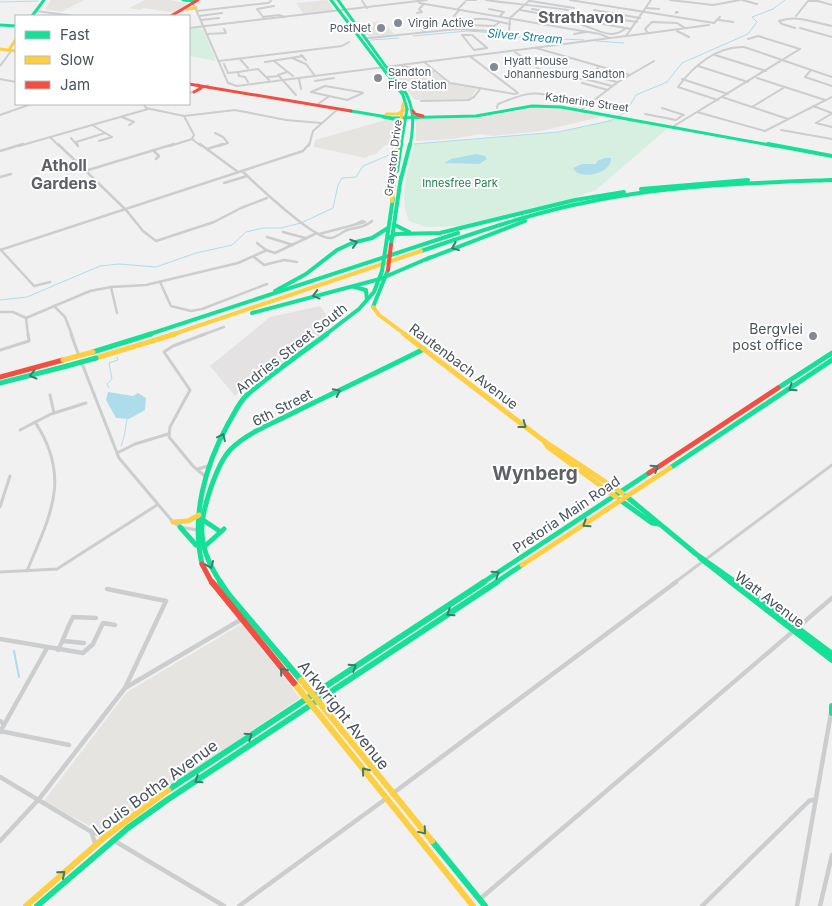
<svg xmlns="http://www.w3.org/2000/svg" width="832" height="906" viewBox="0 0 832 906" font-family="Inter,sans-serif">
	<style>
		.commercial { fill: #e6e4e0 }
		.education { fill: #e4e2e3 }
		.green { fill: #d7efe0 }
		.water { fill: #adddeb }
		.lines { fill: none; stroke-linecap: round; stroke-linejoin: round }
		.stream-far1 { stroke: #adddeb; stroke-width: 1 }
		.stream { stroke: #adddeb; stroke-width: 2 }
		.street-far3 { stroke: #cbcdcf; stroke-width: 2 }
		.street-far2 { stroke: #cbcdcf; stroke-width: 2.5 }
		.street-far1 { stroke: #cbcdcf; stroke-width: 3 }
		.street { stroke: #cbcdcf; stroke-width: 4.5 }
		.fast-far3 { stroke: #16e098; stroke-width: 3 }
		.fast-far2 { stroke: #16e098; stroke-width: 4 }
		.fast-far1 { stroke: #16e098; stroke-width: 5 }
		.fast { stroke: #16e098; stroke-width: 6 }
		.slow-far3 { stroke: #ffcf43; stroke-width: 3 }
		.slow-far2 { stroke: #ffcf43; stroke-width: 4 }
		.slow-far1 { stroke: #ffcf43; stroke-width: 5 }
		.slow { stroke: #ffcf43; stroke-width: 6 }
		.jam-far2 { stroke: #f24e42; stroke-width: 3 }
		.jam-far1 { stroke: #f24e42; stroke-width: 5 }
		.jam { stroke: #f24e42; stroke-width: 6 }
		.fast-bridge-far2 { stroke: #16e098; stroke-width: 3 }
		.fast-bridge-far1 { stroke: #16e098; stroke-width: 4 }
		.fast-bridge { stroke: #16e098; stroke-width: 5 }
		.slow-bridge { stroke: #ffcf43; stroke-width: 5 }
		.jam-bridge { stroke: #f24e42; stroke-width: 4 }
		.oneway { stroke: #3a7d6f }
		.poi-dot { fill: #848a91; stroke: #fff; stroke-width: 2 }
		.labels { text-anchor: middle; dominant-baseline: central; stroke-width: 4; stroke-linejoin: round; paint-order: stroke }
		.far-poi-label { font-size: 11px; fill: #49535d; stroke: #fff; text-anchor: start }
		.far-street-label { font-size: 11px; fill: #49535d; stroke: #fff }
		.far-park-label { font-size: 11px; fill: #1b7d4e; stroke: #fff }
		.far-water-label { font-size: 12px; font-style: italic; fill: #117fa0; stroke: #fff }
		.poi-label { font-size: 14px; fill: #49535d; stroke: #fff; text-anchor: end }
		.street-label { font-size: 14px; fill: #49535d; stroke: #fff }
		.far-district-label { font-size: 16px; font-weight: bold; fill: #5d6065; stroke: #fff }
		.near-street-label { font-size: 16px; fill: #49535d; stroke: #fff }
		.district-label { font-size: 19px; font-weight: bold; fill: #5d6065; stroke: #fff }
	</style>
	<rect width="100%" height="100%" fill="#f2f1f1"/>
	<!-- commercial -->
	<g class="commercial">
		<path d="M51 0H84L61 12 45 9Z"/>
		<path d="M145 0H171L188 4 175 13 144 8 140 10 129 8Z"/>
		<path d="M327 0 335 11 304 15 296 3Z"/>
		<path d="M383 21 394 34 369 37 358 24Z"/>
		<path d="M405 67 435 73 451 84 477 89 471 97 466 99 417 100 414 99 395 73Z"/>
		<path d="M544 107 562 108 605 116 541 131 493 136 480 134 453 139 416 141V121L420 119 486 117 525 109Z"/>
		<path d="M389 119 397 122 392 144 384 146 376 154 368 156 366 158 314 147 315 140Z"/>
		<path d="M242 624 300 698 102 832 43 802 127 692Z"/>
	</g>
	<!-- education -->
	<path class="education" d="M320 306 332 322 331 327 235 396 210 366 270 317Z"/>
	<!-- green -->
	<g class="green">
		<path d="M198 28 202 29 204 32 216 61 189 56V29Z"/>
		<path d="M618 118 668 128 596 190 568 200 465 226 425 227 409 221C398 199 409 167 414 144L558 132Z"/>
	</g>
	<!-- water -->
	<g class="water">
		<path d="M476 154 485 156 487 159 479 164 444 163 451 159Z"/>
		<path d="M605 158H611C612 174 579 181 573 168L582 164H596L597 161Z"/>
		<path d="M108 392 133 396 138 393 146 398 145 410 129 419 116 418 106 400Z"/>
	</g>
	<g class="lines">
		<!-- stream-far1 -->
		<g class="stream-far1">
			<path d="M0 2 38 1"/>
			<path d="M413 36 467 31 498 33 515 37 584 40"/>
			<path d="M371 40 399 38"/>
			<path d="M596 41 624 43"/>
			<path d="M414 144 558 132 610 121 626 112 636 95 667 82 682 63 748 34 757 22 752 17 773 9 785 0"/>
			<path d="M0 300 27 297 100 266 119 264 156 267 196 253 232 245 246 232 263 228H281L301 223 333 208 338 185 342 178 356 177 363 166 389 155 395 143"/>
			<path d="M109 388 107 384 112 379 109 363 118 360 117 357"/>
			<path d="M121 446C125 437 125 429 127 419"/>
		</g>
		<!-- stream -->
		<path class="stream" d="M14 651 19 677"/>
		<!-- street-far3 -->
		<g class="street-far3">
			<path d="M466 0H476"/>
			<path d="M486 0C514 4 541 6 568 10"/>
			<path d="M570 0 714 23 720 17"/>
			<path d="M670 0 713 5 740 0"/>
			<path d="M742 0 757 4"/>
			<path d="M362 1 367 8"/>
			<path d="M530 1 574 8"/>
			<path d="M191 3 194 5 228 83 237 86 626 36 651 0"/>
			<path d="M419 3 600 34 609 38"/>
			<path d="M274 6 257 9 263 17 279 15 285 17"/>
			<path d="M646 8 659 9"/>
			<path d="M458 9 465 2"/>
			<path d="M489 9 504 12 500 16"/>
			<path d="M532 9 545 11 544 14 561 17"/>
			<path d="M459 10 454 16 468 25 494 26 500 22"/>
			<path d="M520 10 537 13"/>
			<path d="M594 10 640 18"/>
			<path d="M36 11 74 16"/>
			<path d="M197 11 268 3 271 1"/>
			<path d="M676 12H678L676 13Z"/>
			<path d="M417 13 422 12 419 9 424 4"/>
			<path d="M591 15 637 22"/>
			<path d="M199 16 222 13"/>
			<path d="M796 16 808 1H818L832 5"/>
			<path d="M422 19 425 21"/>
			<path d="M425 19 431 18"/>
			<path d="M460 19H486L510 24"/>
			<path d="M201 20 219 18"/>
			<path d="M719 20 733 22"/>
			<path d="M586 21 631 29"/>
			<path d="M545 25 549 21 556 22"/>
			<path d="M582 25C597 29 612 41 626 28"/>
			<path d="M189 28 427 0"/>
			<path d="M795 28 782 24 779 21C797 14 814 23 832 26"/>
			<path d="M800 28 832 37"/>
			<path d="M677 31 689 37"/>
			<path d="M424 32 422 28 428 23 425 21"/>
			<path d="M648 33 645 29 652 22 677 23 685 28"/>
			<path d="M207 34 226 33 224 29"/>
			<path d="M574 34 586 32"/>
			<path d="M462 35 474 50 487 48"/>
			<path d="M462 35H470"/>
			<path d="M472 35 487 48"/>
			<path d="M627 36 709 25"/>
			<path d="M360 39 457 29 507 32 509 31 510 18 530 0"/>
			<path d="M748 39 758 36 800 49"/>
			<path d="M536 48 630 75"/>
			<path d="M515 52 552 78 585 79 612 86"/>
			<path d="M301 55 306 60"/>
			<path d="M715 55 766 71"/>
			<path d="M292 58 306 64 315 76"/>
			<path d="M240 59 248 68"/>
			<path d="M219 61 342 46 349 42"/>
			<path d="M274 61 293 76"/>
			<path d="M265 62 303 56"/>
			<path d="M424 62 450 83 514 94 518 93 471 57"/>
			<path d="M508 63 525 59"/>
			<path d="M224 64 228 73 238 72"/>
			<path d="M0 66 12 50"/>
			<path d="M402 66 433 72"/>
			<path d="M698 66 748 82"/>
			<path d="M811 70 805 77 832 86"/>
			<path d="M287 72 278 75 296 95"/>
			<path d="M605 72 625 77"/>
			<path d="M268 77 279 76"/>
			<path d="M597 77 617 82"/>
			<path d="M757 78 825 100"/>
			<path d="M0 79 16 82"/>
			<path d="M299 79 301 89"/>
			<path d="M583 79 598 68"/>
			<path d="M682 79 728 94"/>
			<path d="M315 81 334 78"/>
			<path d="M248 82 245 77 239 76 238 72 258 69 269 80"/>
			<path d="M582 83 608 90"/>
			<path d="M325 86 360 92 363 93 347 100 311 92Z"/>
			<path d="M189 93 200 90 208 85"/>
			<path d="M722 97 788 119"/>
			<path d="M718 100 678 87C693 66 717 46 744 47L832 77"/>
			<path d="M421 101 468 100 474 97 480 89"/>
			<path d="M144 104 146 108 184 116 235 110 286 120 321 123"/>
			<path d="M318 104 328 97"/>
			<path d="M813 106 832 113"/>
			<path d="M752 107 785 87"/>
			<path d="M497 108 498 104C514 98 530 90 547 95"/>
			<path d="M662 108 684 115"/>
			<path d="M581 110 618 82 654 61"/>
			<path d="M697 112 765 131 832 97"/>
			<path d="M645 114 676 120 683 115"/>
			<path d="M0 115 31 104"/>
			<path d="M184 116 194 135 192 139 201 146"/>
			<path d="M122 117 134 122 129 125"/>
			<path d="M816 123 831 114"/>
			<path d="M816 123 832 127"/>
			<path d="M92 125 112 137"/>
			<path d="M674 126 800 49"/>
			<path d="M781 130 832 139"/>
			<path d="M215 133 223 137 228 143 219 146"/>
			<path d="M50 137 59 146"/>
			<path d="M71 138 78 146"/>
			<path d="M99 141 112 137"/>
			<path d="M76 142 105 133"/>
			<path d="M19 146 148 109"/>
			<path d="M170 146 192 139"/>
			<path d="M309 146 313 131 338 109"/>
		</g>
		<!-- street-far2 -->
		<g class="street-far2">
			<path d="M58 144 126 210 143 231 156 241 214 222 241 208 267 198"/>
			<path d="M77 144 78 146"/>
			<path d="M200 144 238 172"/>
			<path d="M207 149 223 144"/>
			<path d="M153 150 159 156 156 159"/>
			<path d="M0 151 23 144"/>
			<path d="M85 171 174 144"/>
			<path d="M242 171C256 184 313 239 330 238 336 238 342 232 347 230 356 227 365 228 372 221"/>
			<path d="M0 177 11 174"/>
			<path d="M224 183 247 176"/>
			<path d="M283 232 305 238"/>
			<path d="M319 234 365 222 362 221 356 224"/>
			<path d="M267 237 293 245"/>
			<path d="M257 243 266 250 275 253 317 233"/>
			<path d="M0 249 34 286 50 282"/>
			<path d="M0 250 303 151 309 144"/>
			<path d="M254 257 264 265 284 260 297 262"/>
			<path d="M160 282 171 306 191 311 202 309 267 284"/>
			<path d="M111 287 117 313"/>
			<path d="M54 306 65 317 72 335"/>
			<path d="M0 312H13L26 318"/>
			<path d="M26 318 90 291 111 287 146 285 238 263 267 250"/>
			<path d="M26 318 28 335"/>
			<path d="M202 335 224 327"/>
		</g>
		<!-- street-far1 -->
		<g class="street-far1">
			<path d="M71 334 79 356"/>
			<path d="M205 334 173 346 164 352 190 390 170 427 169 437 193 466 207 478"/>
			<path d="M0 350 29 341 28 334"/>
			<path d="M81 361 119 458 173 522 180 527 197 530"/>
			<path d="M50 395 54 413"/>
			<path d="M20 430 51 414 86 403"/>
			<path d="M117 453 135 444 168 434"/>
			<path d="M198 469 211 465"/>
			<path d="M0 507 10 476"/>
			<path d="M27 571C50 515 72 478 35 422"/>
			<path d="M0 572 57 569 157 505"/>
			<path d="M674 583 832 465"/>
		</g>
		<!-- street -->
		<g class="street">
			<path d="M0 639 83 653 93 644 103 623 115 625"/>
			<path d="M63 641 84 643"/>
			<path d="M58 650C64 639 67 628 73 617L96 618"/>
			<path d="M125 688 242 619"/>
			<path d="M0 721 4 724"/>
			<path d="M0 731 69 745"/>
			<path d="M0 732 47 648"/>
			<path d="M0 777 90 831 105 837"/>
			<path d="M392 794 676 582"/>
			<path d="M91 831 95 843"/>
			<path d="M113 840 224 906"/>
			<path d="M0 841 39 799 125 688 166 601 107 589"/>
			<path d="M480 899 832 598"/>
			<path d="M239 906 387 798"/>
			<path d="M702 906 809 801 816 799"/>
			<path d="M797 906 831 713"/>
			<path d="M820 906 832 855"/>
		</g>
		<!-- fast-far3 -->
		<g class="fast-far3">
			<path d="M183 0 195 1"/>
			<path d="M331 0 403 95 407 109"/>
			<path d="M338 0 404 92"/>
			<path d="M32 16 44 0"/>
			<path d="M0 25 16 26"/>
			<path d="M403 88C415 107 414 125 410 146"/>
			<path d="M351 111 393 118 476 116 532 106 561 107 775 146"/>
			<path d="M383 117 398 120 400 126"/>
		</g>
		<!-- fast-far2 -->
		<g class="fast-far2">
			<path d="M768 144 832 156"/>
			<path d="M401 179 410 144"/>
			<path d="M641 189 748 180"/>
			<path d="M395 225 409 232"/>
			<path d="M387 239 396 234 440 233 575 200 624 192"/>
			<path d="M386 245 393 198"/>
			<path d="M391 245 401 177"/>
			<path d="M421 251C478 232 534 212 593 201 671 185 752 183 832 180"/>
			<path d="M427 259 525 221"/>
			<path d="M354 287 366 290 367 300"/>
			<path d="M275 291 306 274 337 250 352 243 372 238 388 228"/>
			<path d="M373 307 388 270"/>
			<path d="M252 313 380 279 431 257"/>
			<path d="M147 335 458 233"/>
			<path d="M325 335 359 309 374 292 382 271"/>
		</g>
		<!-- fast-far1 -->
		<g class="fast-far1">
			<path d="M93 352 151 334"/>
			<path d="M0 383 67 366"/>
			<path d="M778 388 832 353"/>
			<path d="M670 468 832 360"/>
			<path d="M626 496 696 554 737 583"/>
			<path d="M620 500 652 523 659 524"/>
			<path d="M203 520 218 530"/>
			<path d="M180 527 196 545"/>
			<path d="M204 547 224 529"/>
			<path d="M700 558 732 583"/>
			<path d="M202 564C191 516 205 466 228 424 234 414 239 402 247 395 272 373 300 354 327 334"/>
			<path d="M221 583C211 568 203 552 202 534 200 513 217 463 231 449 248 432 276 422 297 411 340 390 382 370 424 349"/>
			<path d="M482 583 649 473"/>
			<path d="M495 583 522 565"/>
		</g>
		<!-- fast -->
		<g class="fast">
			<path d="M220 582 228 594 301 680"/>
			<path d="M731 582 832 660"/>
			<path d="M736 582 832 654"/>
			<path d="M832 706V713"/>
			<path d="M168 790 484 582"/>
			<path d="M432 841 485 906"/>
			<path d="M37 906 128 828 167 800 497 582"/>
		</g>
		<!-- slow-far3 -->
		<g class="slow-far3">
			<path d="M187 9 196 8"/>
			<path d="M0 49 16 51"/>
			<path d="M9 50 16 39"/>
			<path d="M386 114H398L404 110"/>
			<path d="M398 146 403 104"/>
		</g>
		<!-- slow-far2 -->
		<g class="slow-far2">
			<path d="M392 201 398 144"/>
			<path d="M373 307 379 315 406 335"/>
			<path d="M171 335 421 251"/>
		</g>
		<!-- slow-far1 -->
		<g class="slow-far1">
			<path d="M404 334 544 441 622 493"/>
			<path d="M96 358 175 334"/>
			<path d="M544 441 548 447 616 497"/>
			<path d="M173 522 188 521 199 515"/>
			<path d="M522 565 670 468"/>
		</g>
		<!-- slow -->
		<g class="slow">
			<path d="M301 680 432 841"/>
			<path d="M294 683 473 906"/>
			<path d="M26 906 105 837 168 790"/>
		</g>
		<!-- jam-far2 -->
		<g class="jam-far2">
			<path d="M171 16 198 0"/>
			<path d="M189 84 351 111"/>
			<path d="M194 92 201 88 198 85"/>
			<path d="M413 111 415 114 423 116"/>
		</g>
		<!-- jam-far1 -->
		<g class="jam-far1">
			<path d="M0 377 63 360"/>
			<path d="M649 473 778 388"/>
			<path d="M202 564 212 583"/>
		</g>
		<!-- jam -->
		<path class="jam" d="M212 582 294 683"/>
		<!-- fast-bridge-far2 -->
		<path class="fast-bridge-far2" d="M401 146 407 109"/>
		<!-- fast-bridge-far1 -->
		<g class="fast-bridge-far1">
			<path d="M397 171 401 144"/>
			<path d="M382 271 386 245"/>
		</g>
		<!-- fast-bridge -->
		<path class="fast-bridge" d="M67 366 96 358"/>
		<!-- slow-bridge -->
		<path class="slow-bridge" d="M63 360 93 352"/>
		<!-- jam-bridge -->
		<path class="jam-bridge" d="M388 270 391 245"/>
	</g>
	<!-- one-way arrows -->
	<defs><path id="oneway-chevron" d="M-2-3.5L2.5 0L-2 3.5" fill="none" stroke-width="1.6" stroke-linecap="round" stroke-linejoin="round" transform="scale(1.25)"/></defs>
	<g class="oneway">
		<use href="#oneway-chevron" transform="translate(354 243) rotate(-18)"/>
		<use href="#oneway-chevron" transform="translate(455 247) rotate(158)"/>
		<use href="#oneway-chevron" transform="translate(316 295) rotate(165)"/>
		<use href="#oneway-chevron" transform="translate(33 375) rotate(166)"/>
		<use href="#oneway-chevron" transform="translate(792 388) rotate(146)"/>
		<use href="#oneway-chevron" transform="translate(337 392) rotate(-26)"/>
		<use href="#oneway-chevron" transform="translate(523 425) rotate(37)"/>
		<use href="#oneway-chevron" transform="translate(222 437) rotate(-65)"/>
		<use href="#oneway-chevron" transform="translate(655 468) rotate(-33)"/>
		<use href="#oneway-chevron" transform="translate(586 524) rotate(147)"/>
		<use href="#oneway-chevron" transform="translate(210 565) rotate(67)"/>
		<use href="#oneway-chevron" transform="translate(496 574) rotate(-33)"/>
		<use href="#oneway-chevron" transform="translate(450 613) rotate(147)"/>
		<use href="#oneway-chevron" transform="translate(353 667) rotate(-33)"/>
		<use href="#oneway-chevron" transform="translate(283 671) rotate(-130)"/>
		<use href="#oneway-chevron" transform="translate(249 736) rotate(-33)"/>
		<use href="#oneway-chevron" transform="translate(365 771) rotate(-128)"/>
		<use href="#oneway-chevron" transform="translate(198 780) rotate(147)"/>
		<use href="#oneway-chevron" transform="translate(423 831) rotate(50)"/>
		<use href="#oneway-chevron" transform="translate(62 874) rotate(-41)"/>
	</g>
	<!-- markers -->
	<g class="poi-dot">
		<circle cx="398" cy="23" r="5"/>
		<circle cx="381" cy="28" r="5"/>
		<circle cx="494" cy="67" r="5"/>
		<circle cx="378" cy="78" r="5"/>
		<circle cx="813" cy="336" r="5"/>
	</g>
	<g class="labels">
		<!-- far-poi labels -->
		<g class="far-poi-label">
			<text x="408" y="23">Virgin Active</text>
			<text x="371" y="28" text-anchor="end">PostNet</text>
			<text x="504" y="61">Hyatt House<tspan x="504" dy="13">Johannesburg Sandton</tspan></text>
			<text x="388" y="72">Sandton<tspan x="388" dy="13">Fire Station</tspan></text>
		</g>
		<!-- far-street labels -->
		<g class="far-street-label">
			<text transform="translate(587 102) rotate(8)">Katherine Street</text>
			<text transform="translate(393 158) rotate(-83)">Grayston Drive</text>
		</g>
		<!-- far-park labels -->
		<g class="far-park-label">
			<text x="460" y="183">Innesfree Park</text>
		</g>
		<!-- far-water labels -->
		<g class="far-water-label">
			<text transform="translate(525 36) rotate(5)">Silver Stream</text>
		</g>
		<!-- poi labels -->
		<g class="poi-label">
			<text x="803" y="328">Bergvlei<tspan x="803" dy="16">post office</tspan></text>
		</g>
		<!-- street labels -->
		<g class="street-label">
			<text transform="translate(291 348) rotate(-38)">Andries Street South</text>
			<text transform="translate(464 366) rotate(37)">Rautenbach Avenue</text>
			<text transform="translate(282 407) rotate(-27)">6th Street</text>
			<text transform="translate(566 514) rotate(-34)">Pretoria Main Road</text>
			<text transform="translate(770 599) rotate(37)">Watt Avenue</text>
		</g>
		<!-- far-district labels -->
		<g class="far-district-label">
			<text x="581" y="17">Strathavon</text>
			<text x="64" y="165">Atholl<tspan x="64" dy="18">Gardens</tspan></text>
		</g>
		<!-- near-street labels -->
		<g class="near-street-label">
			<text transform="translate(344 715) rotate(51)">Arkwright Avenue</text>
			<text transform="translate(155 787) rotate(-36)">Louis Botha Avenue</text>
		</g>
		<!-- district labels -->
		<g class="district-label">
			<text x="535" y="473">Wynberg</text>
		</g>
	</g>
	<!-- legend -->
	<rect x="15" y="15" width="175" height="90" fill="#ffffff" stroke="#b6babe"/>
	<rect x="25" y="31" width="25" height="8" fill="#16e098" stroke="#b6babe"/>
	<text x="60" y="40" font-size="15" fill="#49535d">Fast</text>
	<rect x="25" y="56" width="25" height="8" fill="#ffcf43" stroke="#b6babe"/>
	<text x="60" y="65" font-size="15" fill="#49535d">Slow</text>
	<rect x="25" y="81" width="25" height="8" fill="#f24e42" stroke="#b6babe"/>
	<text x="60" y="90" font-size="15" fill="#49535d">Jam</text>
</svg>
